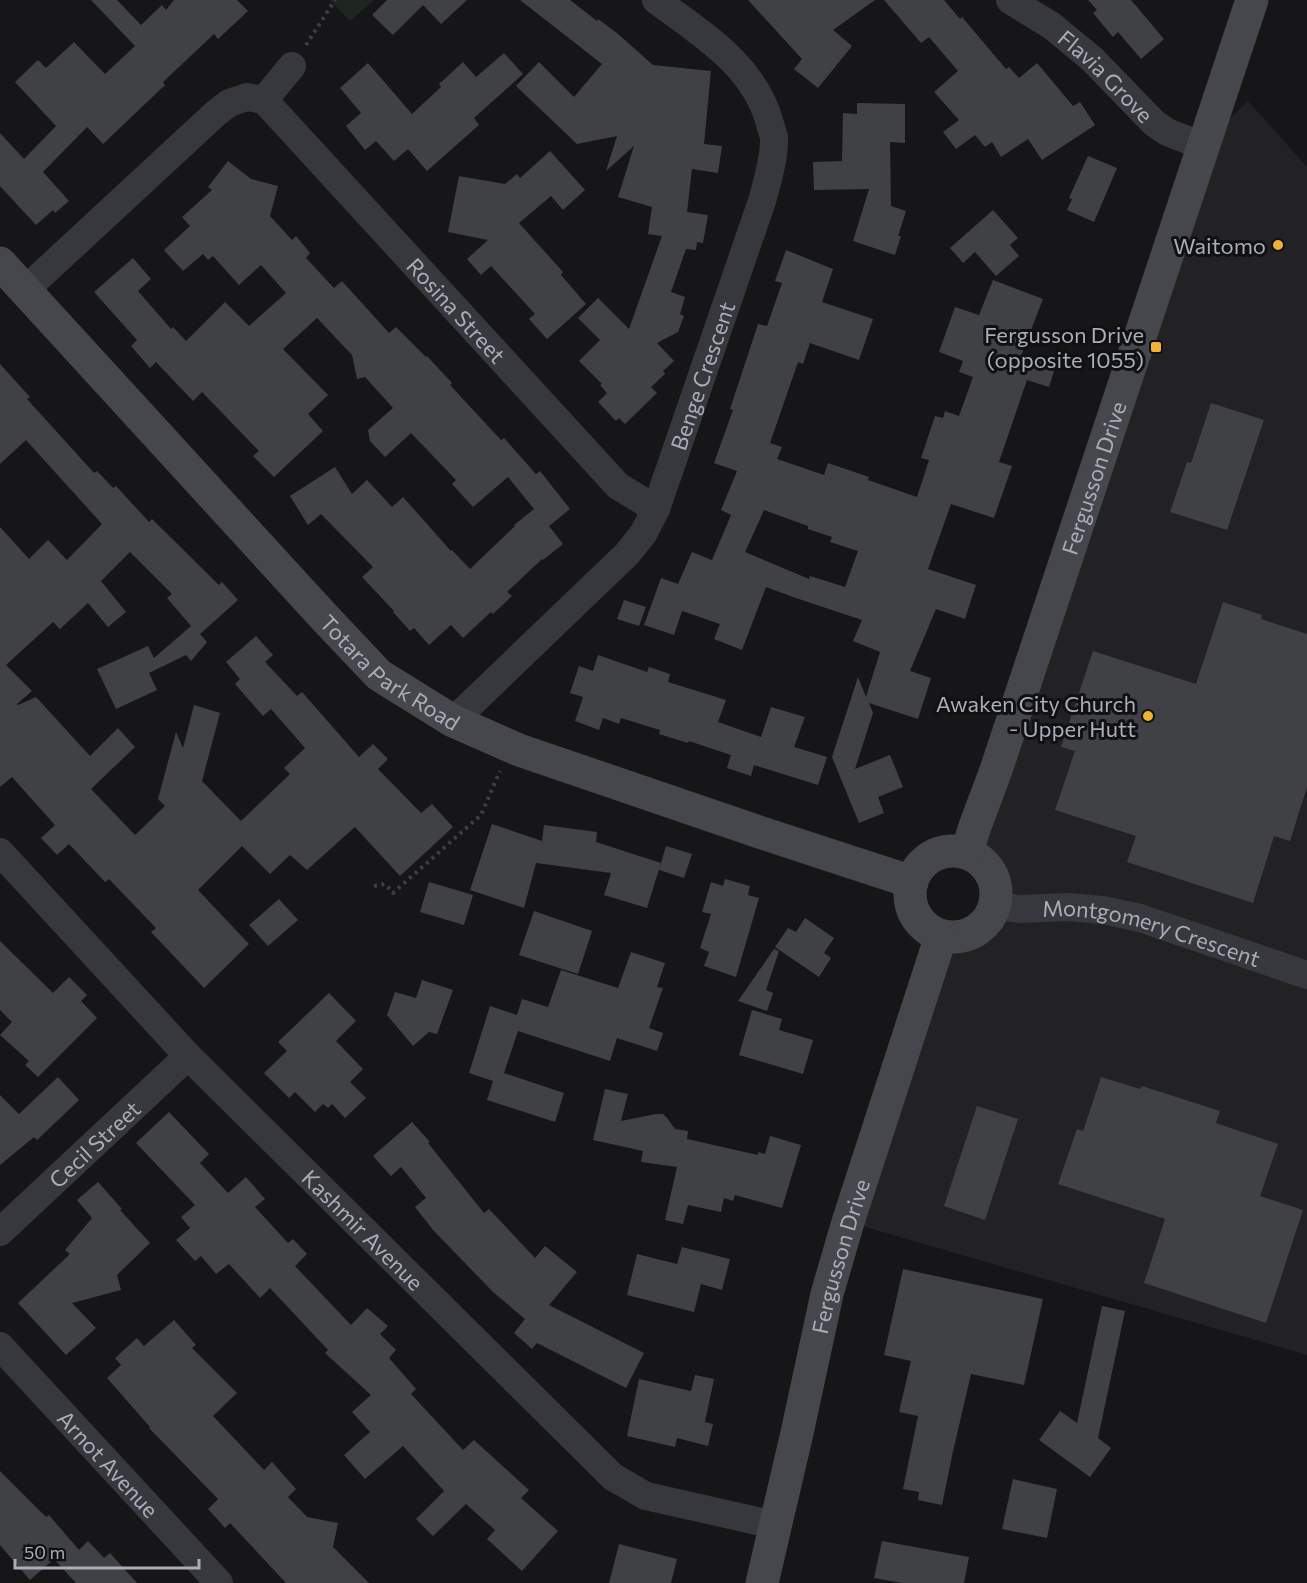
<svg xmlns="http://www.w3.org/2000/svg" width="1307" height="1583" viewBox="0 0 1307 1583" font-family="Commissioner,sans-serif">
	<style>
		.built { fill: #222225 }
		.green { fill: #1e261f }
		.building { fill: #404145; fill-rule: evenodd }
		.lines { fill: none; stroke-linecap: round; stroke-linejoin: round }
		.path { stroke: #3d3f44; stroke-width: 4; stroke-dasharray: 3 4.5; stroke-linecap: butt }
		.street { stroke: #37383d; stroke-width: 28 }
		.secondary { stroke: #45474d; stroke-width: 33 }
		.poi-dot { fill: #f2b134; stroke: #111113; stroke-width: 2 }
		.labels { text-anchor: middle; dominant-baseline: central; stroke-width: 6; stroke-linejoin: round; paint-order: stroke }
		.street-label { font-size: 22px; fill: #a8adb8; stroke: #111113 }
		.poi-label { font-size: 22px; fill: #a8adb8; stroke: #111113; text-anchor: end }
	</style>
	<rect width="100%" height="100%" fill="#161618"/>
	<!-- built -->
	<path class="built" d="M1248 101 1307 167V1355L848 1222 954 938 969 935 982 926 990 917 996 898 994 881 991 873 982 862 975 857 1203 146Z"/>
	<!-- green -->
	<path class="green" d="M330 0H374L350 21Z"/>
	<!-- building -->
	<g class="building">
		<path d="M91 0H117L141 25 162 5 166 10 174 0H237L248 11 218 39 214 34 163 82 165 85 103 144 87 127 43 172 69 201 55 213 53 210 36 225 0 186V133L24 159 56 126 15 82 38 60 46 68 74 42 105 74 135 46Z"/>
		<path d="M387 0H467L441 24 423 5 393 35 372 15Z"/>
		<path d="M520 0H570L597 21 598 19 617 33 653 65 711 71 704 144 722 146 718 173 692 169 687 212 708 215 703 243 697 242 696 250 686 249 671 292 685 297 680 314 684 316 678 332 657 343 674 361 663 371 665 374 651 387 657 393 625 424 619 418 616 421 598 402 607 393 600 385 602 384 579 361 600 340 578 318 598 298 629 329 662 236 648 234 652 207 618 197 634 146 606 171 617 136 577 144 516 86 539 62 574 97 602 64Z"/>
		<path d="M748 0H875L833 30 852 46 818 88 794 69 802 59Z"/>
		<path d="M884 0H944L960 19 962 17 1006 69 1009 67 1019 78 1037 63 1073 106 1080 102 1095 125 1042 160 1028 139 1001 157 992 142 985 147 975 135 956 149 943 132 959 120 934 92 958 71 929 37 921 43Z"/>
		<path d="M1088 0H1131L1164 39 1141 59 1118 32 1113 37 1093 13 1097 10Z"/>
		<path d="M504 53 523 74 474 118 479 125 427 171 408 149 394 161 376 141 365 150 346 126 361 113 340 88 368 63 412 114 441 87 439 84 463 62 476 77Z"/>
		<path d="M857 103 905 104V143L890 142 891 206 906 211 898 236H901L895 255 853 241 869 189 814 190 813 162 842 161 843 113 857 114Z"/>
		<path d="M550 151 585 190 563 210 551 196 519 223 563 272 561 275 586 304 547 339 529 319 535 314 491 266 481 275 467 259 488 240 448 232 459 176 505 184 517 174 520 178Z"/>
		<path d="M1088 156 1117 168 1094 222 1067 210 1072 199 1069 198Z"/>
		<path d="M228 161 251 179 278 186 270 216 292 240 296 236 310 253 306 258 334 288 342 281 389 333 396 327 426 357 427 356 452 383 450 385 501 440 504 438 536 474 540 471 570 509 549 526 563 544 543 560 542 559 507 592 512 596 493 614 491 612 463 638 451 625 429 645 414 628 410 631 393 612 394 611 362 577 373 567 321 514 308 525 290 496 335 467 352 494 367 480 392 507 403 497 451 551 452 550 470 569 515 526 514 525 534 509 508 477 473 507 452 484 456 480 411 433 385 457 370 441 368 430 393 408 365 377 357 379 352 355 317 318 283 349 328 395 308 414 323 431 274 477 253 456 259 451 202 392 193 401 156 362 150 368 131 346 137 340 94 292 133 258 151 279 138 291 171 329 173 327 186 341 225 302 249 326 286 293 261 265 239 285 213 256 208 260 203 254 183 271 164 250 190 226 182 217 212 190 208 187Z"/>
		<path d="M993 210 1018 238 1010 245 1019 256 996 276 975 252 963 263 950 248Z"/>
		<path d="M786 250 833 269 822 302 873 319 859 360 810 343 803 364 798 362 770 443 782 447 777 459 824 475 828 463 869 477 868 480 917 497 929 460 921 458 935 416 943 418 945 411 959 416 973 377 959 372 963 361 939 352 955 307 979 315 993 280 1043 299 1021 356 1056 365 1049 387 1027 380 999 462 1012 466 994 518 951 504 928 569 976 585 965 619 936 609 910 671 931 678 918 719 869 703 873 713 855 769 890 755 903 787 878 797 884 813 859 823 832 757 858 677 866 697 880 652 853 641 862 620 793 597 766 587 742 650 714 639 720 624 682 611 674 635 644 625 661 578 678 584 692 552 712 560 731 515 721 510 737 471 714 463 733 410 730 409 758 324 767 326 782 283 775 281ZM764 510 808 526V529L832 537 830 542 858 551 845 587 810 576 809 579 745 552Z"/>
		<path d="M0 364 30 397 27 399 94 473 97 471 113 488 116 486 149 522 152 519 219 585 222 582 238 600 200 634 207 642 191 661 186 655 149 673 157 690 116 709 97 669 148 646 154 658 191 626 167 598 172 594 130 552 101 581 126 612 108 627 88 603 60 629 53 622 6 665 32 691 17 704 18 705 36 697 90 756 118 728 135 747 91 789 135 835 165 806 158 799 176 732 183 748 194 705 220 713 202 781 241 821 290 774 284 768 305 748 271 709 263 716 235 684 240 679 226 662 256 636 273 655 265 662 297 696 302 692 359 757 373 744 388 759 378 769 421 813 432 804 453 827 400 876 355 827 307 870 290 855 270 874 242 846 198 890 249 944 204 988 151 932 156 928 109 879 105 882 69 844 57 855 41 838 55 825 12 777 0 787V527L29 559 48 540 67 560 102 524 26 440 0 464Z"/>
		<path d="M1211 403 1264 420 1227 530 1170 512 1187 462 1191 463Z"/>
		<path d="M624 600 646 607 639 626 617 619Z"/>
		<path d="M1223 602 1262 615 1261 619 1307 634V787L1290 841 1274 836 1253 903 1127 862 1136 836 1055 810 1075 751 1061 747 1093 651 1196 684Z"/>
		<path d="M598 655 647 672 649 667 670 674 668 682 726 700 718 722 761 737 771 707 805 717 794 747 827 757 818 785 754 765 751 776 727 768 731 755 689 741 688 743 659 734 660 730 621 718 619 724 603 718 599 730 575 721 583 697 570 693 579 666 593 671Z"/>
		<path d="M492 824 542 841 544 825 597 832 596 842 661 863 647 908 604 895 611 873 536 863 524 908 470 890Z"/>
		<path d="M666 846 692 854 684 878 659 870Z"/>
		<path d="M725 879 750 886 748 895 759 898 736 977 704 966 709 952 700 948 711 914 702 912 711 882 723 886Z"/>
		<path d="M429 882 473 895 464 925 420 912Z"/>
		<path d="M279 899 298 920 268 946 249 925Z"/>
		<path d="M534 911 592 931 578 974 519 955Z"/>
		<path d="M805 918 834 938 824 953 831 958 819 977 775 947 788 928 796 932Z"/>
		<path d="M0 941 53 993 69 977 87 995 81 1001 97 1018 38 1077 25 1065 29 1061 0 1035 12 1022 0 1010Z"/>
		<path d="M774 949 779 951 766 990 773 993 767 1011 738 1001Z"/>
		<path d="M631 952 665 963 657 987 663 988 649 1028 663 1033 657 1051 617 1038 610 1061 518 1031 504 1073 564 1093 555 1122 487 1100 493 1081 469 1073 490 1006 517 1015 522 999 548 1007 561 970 618 988Z"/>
		<path d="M422 980 453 990 437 1034 429 1032 413 1046 387 1015 395 992 416 998Z"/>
		<path d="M329 993 356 1021 336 1041 363 1069 350 1082 366 1098 345 1118 332 1104 328 1108 323 1104 315 1112 295 1092 289 1098 264 1073 287 1051 278 1042Z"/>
		<path d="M752 1010 782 1019 779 1030 813 1040 803 1074 739 1055Z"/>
		<path d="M58 1077 79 1100 37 1140 34 1137 0 1165V1095L19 1114Z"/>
		<path d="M1101 1077 1140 1089 1142 1086 1220 1111 1216 1123 1278 1144 1260 1196 1303 1210 1266 1323 1144 1283 1165 1219 1058 1184 1077 1129 1083 1131Z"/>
		<path d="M605 1089 628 1094 621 1121 656 1114H663L667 1118 675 1129 688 1131 687 1139 758 1155V1152L765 1154 770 1136 801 1145 782 1208 735 1195 733 1201 724 1198 721 1212 688 1205 683 1224 665 1220 677 1167 641 1162 643 1151 593 1140Z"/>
		<path d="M977 1106 1018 1119 985 1220 944 1206Z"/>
		<path d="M169 1112 209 1154 200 1163 228 1193 246 1177 265 1199 255 1207 288 1243 293 1239 307 1254 295 1266 351 1325 367 1308 388 1326 380 1334 396 1350 389 1358 416 1389 411 1394 463 1450 474 1440 529 1490 521 1498 558 1531 522 1571 487 1539 495 1530 466 1504 433 1536 416 1519 444 1491 403 1446 365 1479 344 1455 370 1432 352 1412 371 1395 325 1353 328 1350 270 1288 260 1298 229 1264 216 1274 201 1256 195 1261 176 1240 190 1228 181 1217 195 1205 136 1143Z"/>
		<path d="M412 1122 430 1142 428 1143 484 1213 489 1209 535 1258 545 1246 577 1272 549 1305 644 1353 626 1388 537 1343 532 1349 514 1333 525 1319 493 1292 433 1230 415 1207 426 1198 401 1167 391 1176 373 1156Z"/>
		<path d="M98 1182 122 1209 120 1210 150 1243 117 1275 121 1290 72 1303 96 1328 66 1355 18 1303 70 1254 65 1250 92 1218 77 1200Z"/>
		<path d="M682 1247 730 1259 722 1290 701 1284 694 1312 627 1295 637 1254 677 1264Z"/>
		<path d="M903 1269 1043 1299 1024 1385 971 1374 952 1456 942 1505 918 1500 919 1492 903 1489 918 1416 899 1412 911 1361 884 1355Z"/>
		<path d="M1102 1306 1125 1311 1098 1438 1111 1448 1090 1477 1039 1440 1060 1411 1077 1423Z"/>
		<path d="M174 1320 196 1345 192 1348 237 1393 213 1416 264 1470 272 1462 296 1489 288 1497 307 1517 338 1523 333 1547 369 1583H286L230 1523 225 1528 208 1509 218 1499 149 1428 150 1427 107 1378 121 1365 115 1358 137 1338 144 1346Z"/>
		<path d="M695 1375 714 1379 705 1422 713 1424 708 1446 677 1438 675 1447 627 1436 639 1379 691 1391Z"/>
		<path d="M0 1471 46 1517 49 1515 79 1550 88 1541 104 1558 110 1553 137 1583H76L54 1559 30 1580 0 1545Z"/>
		<path d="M1013 1479 1057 1489 1047 1538 1002 1529Z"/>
		<path d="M882 1541 969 1557 964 1583H902L874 1578Z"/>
		<path d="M619 1544 677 1559 671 1583H609Z"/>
	</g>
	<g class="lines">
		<!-- path -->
		<g class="path">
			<path d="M306 45 335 0"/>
			<path d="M374 886 385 884 393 893 481 815 500 771"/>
		</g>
		<!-- street -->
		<g class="street">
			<path id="s1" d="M1010 0 1052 26 1092 59 1154 123 1167 132 1203 146"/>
			<path id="s2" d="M264 100 618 486 656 509"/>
			<path d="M25 290 215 114 229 103 247 97 264 100 292 66"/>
			<path id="s3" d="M453 721 627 554 643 534 656 509 762 201C767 183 775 156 774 137 773 133 771 128 770 124 755 65 701 34 656 0"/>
			<path id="s4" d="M0 852 188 1056 613 1477 646 1496 775 1525"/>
			<path id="s5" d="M995 906 1020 909 1068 907 1103 910 1140 918 1307 975"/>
			<path id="s6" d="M0 1232 188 1056"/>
			<path id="s7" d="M0 1346 219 1583"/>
		</g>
		<!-- secondary -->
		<g class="secondary">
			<path id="s8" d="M0 263 325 618 379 675 453 721 519 750 759 832 912 882"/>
			<circle cx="953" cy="894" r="43"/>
			<path id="s9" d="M967 853 974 829 996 770 1252 0"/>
			<path id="s10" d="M762 1583 797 1433 827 1294 848 1222 941 936"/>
		</g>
	</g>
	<!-- markers -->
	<g class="poi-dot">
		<circle cx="1278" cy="245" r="6"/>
		<rect x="1150" y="341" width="12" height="12" rx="3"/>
		<circle cx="1148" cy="716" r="6"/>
	</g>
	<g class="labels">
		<!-- street labels -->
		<g class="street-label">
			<text stroke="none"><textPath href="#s1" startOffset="123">Flavia Grove</textPath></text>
			<text stroke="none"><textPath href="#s2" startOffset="285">Rosina Street</textPath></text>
			<text stroke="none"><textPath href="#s3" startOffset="436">Benge Crescent</textPath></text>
			<text stroke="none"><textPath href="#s9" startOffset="396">Fergusson Drive</textPath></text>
			<text stroke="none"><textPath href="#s8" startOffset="567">Totara Park Road</textPath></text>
			<text stroke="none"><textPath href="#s5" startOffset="160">Montgomery Crescent</textPath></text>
			<text stroke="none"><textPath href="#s6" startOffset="129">Cecil Street</textPath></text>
			<text stroke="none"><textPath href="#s4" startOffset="524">Kashmir Avenue</textPath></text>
			<text stroke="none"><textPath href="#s10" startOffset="336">Fergusson Drive</textPath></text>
			<text stroke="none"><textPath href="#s7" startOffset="160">Arnot Avenue</textPath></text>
		</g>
		<!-- poi labels -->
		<g class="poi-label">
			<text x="1266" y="245">Waitomo</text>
			<text x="1144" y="334">Fergusson Drive<tspan x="1144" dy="25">(opposite 1055)</tspan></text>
			<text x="1136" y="703">Awaken City Church<tspan x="1136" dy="25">- Upper Hutt</tspan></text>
		</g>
	</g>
	<!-- scale -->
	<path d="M15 1559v9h184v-9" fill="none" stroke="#a8adb8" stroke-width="3"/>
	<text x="24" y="1559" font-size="18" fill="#a8adb8" stroke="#111113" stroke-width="4.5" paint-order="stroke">50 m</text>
</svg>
